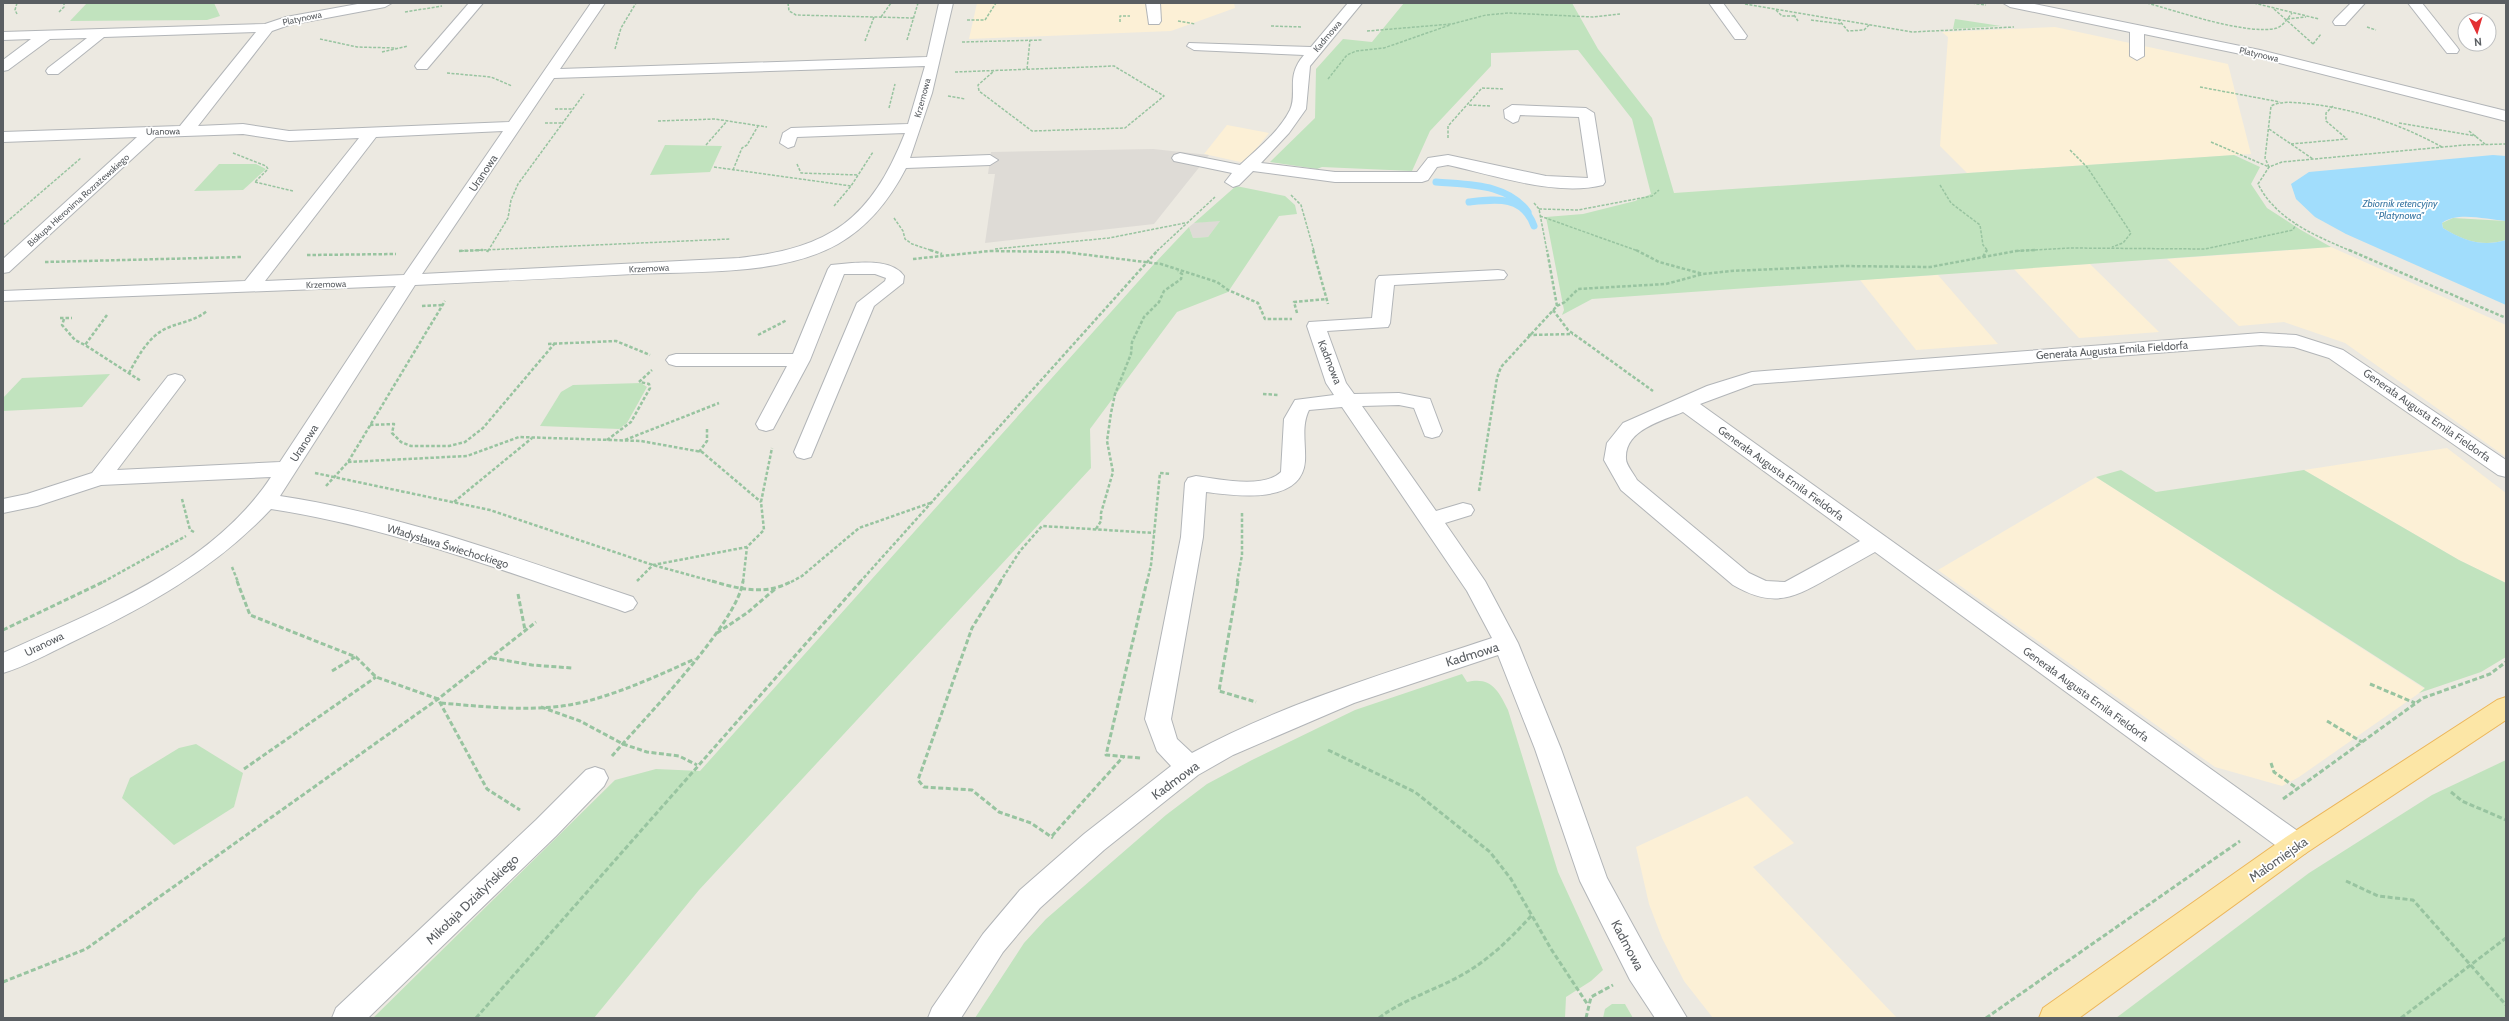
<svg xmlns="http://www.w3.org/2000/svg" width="2509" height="1021" viewBox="0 0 2509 1021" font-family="Cabin,sans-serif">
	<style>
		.commercial { fill: #fcf0d6 }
		.industrial { fill: #dedbd6 }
		.green { fill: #c1e3be }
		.water { fill: #a1ddfc }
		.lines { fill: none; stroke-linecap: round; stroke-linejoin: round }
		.stream { stroke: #a1ddfc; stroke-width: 7 }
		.minor-casing { stroke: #b2b5b8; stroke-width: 2 }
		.major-casing { stroke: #ecb65a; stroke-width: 2 }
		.path-far2 { stroke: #98c4a0; stroke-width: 1.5; stroke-dasharray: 3 1.5; stroke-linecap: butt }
		.path-far1 { stroke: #98c4a0; stroke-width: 2.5; stroke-dasharray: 3.5 2; stroke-linecap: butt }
		.path { stroke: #98c4a0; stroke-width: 3; stroke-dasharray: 5 2.5; stroke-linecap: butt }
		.minor { fill: #fff; fill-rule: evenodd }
		.major { fill: #fce6a6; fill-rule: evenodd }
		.labels { text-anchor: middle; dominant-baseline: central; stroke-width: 3.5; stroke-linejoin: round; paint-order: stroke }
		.far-street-label { font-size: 9px; fill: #5a5e62; stroke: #fff }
		.far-water-label { font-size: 10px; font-style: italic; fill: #3d79a4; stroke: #fff }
		.street-label { font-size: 11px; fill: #5a5e62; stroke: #fff }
		.near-street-label { font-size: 13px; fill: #5a5e62; stroke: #fff }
	</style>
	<rect width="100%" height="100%" fill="#ece9e1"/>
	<!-- commercial -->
	<g class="commercial">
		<path d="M977 3H1234L1235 8 1171 31 969 39Z"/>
		<path d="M2055 27 2228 64 2251 154 1967 173 1940 146 1948 37 1942 32Z"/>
		<path d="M1227 125 1269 133 1245 163 1204 154Z"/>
		<path d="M2331 247 2506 325V457L2345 343 2284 322 2239 326 2167 259Z"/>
		<path d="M2090 264 2159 332 2079 338 2014 269Z"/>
		<path d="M1938 275 1998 344 1916 350 1860 280Z"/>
		<path d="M2447 448 2506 493V583L2459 560 2304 470Z"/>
		<path d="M2096 477 2425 689 2299 777 2282 786 2215 767 1938 570Z"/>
		<path d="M1747 796 1794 843 1753 867 1897 1018H1713L1684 981 1662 938 1649 904 1636 847Z"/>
	</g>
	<!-- industrial -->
	<g class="industrial">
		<path d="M1153 149 1209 155 1154 224 985 243 995 174H988L991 152Z"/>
		<path d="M1221 220 1208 237 1193 238 1189 227 1194 223Z"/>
	</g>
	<!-- green -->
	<g class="green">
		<path d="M87 3H214L220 16 207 20 70 21Z"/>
		<path d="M1404 3H1572L1598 49 1652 118 1674 193 2234 155 2260 167 2251 184 2267 208 2301 230 2331 247 1592 299 1562 315 1564 310 1546 217 1583 214 1635 201 1651 194 1632 119 1578 50 1491 53V66L1430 131 1412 171 1322 167 1317 169 1270 162 1315 118 1316 69 1343 39 1372 42Z"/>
		<path d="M1955 19 2001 26 1953 29Z"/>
		<path d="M665 145 722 146 710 172 650 175Z"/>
		<path d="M219 164H256L266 169 243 190 194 191Z"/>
		<path d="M1236 186 1285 196 1295 205 1297 214 1279 216 1228 292 1177 312 1090 429 1091 468 699 890 594 1018H373L615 780 656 769 700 771 1154 264 1189 227 1193 238 1208 237 1220 221 1194 223Z"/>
		<path d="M2453 218 2506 221V240C2483 247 2463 241 2443 228L2442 223Z"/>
		<path d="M110 374 82 407 3 411V398L22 378Z"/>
		<path d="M641 383 647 387 627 423 619 429 540 426 561 392 573 385Z"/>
		<path d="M2121 470 2156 492 2304 470 2459 560 2506 583V657L2481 672 2419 693 2425 688 2096 477Z"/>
		<path d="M1462 674 1467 682C1491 676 1499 691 1508 710L1558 872 1603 970 1591 981 1566 997 1565 1018H975L1024 943 1046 919 1166 815 1207 784 1252 760 1355 710Z"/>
		<path d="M196 744 243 773 234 807 174 845 122 798 130 778 179 748Z"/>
		<path d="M2506 760V1018H2116L2309 873 2432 795Z"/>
		<path d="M1612 1004H1625L1633 1018H1603L1605 1009Z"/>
	</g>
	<!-- water -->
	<path class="water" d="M2493 155 2506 156V221C2488 220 2458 211 2442 223L2443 228C2464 241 2483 247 2506 240V305L2346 234 2315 217 2296 199 2291 184 2309 172Z"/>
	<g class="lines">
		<!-- stream -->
		<g class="stream">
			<path d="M1436 182C1468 185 1507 183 1528 212"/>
			<path d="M1469 202C1496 199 1523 195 1534 226"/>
		</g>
		<!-- minor casing -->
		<g class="minor-casing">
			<g id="minor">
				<path d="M363 3H392L385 7 289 25 272 31 198 126 243 124 289 131 509 122 591 3H605L560 69 927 57 939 3H953L932 93 910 158 990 155 998 160 990 165 906 168C890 199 869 226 838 244 781 276 697 271 633 274 560 278 487 282 415 285L280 496C401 514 518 559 633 597L637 603 633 609 625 612 617 609C503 571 390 527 271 509 214 570 144 608 70 643 48 654 26 666 3 673V653C97 610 211 568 271 477L101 485 37 506 3 513V499L27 494 92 473 168 376 175 374 182 376 185 380 117 470 280 462 396 286 3 301V291L245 281 359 138 289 141 243 134 156 137 9 272 3 273V259L137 137 3 142V132L180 126 256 32 104 37 58 74H48L46 71 48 68 87 38 50 39 8 70 3 71V60L31 39 3 40V32L265 24 286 17ZM925 66 908 124 791 128 783 133 780 143 788 148 794 146 797 137 905 133C871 219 831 248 739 258L422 274 554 78ZM503 131 404 275 265 281 376 137Z"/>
				<path d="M469 3H483L427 69H417L415 66 417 63Z"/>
				<path d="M1146 3H1160L1161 21 1159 24H1149Z"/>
				<path d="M1348 3H1362L1310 66 1306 109 1289 133 1261 163 1335 172H1417L1428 158 1448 155 1546 176 1588 178 1579 117 1520 115 1518 121 1513 123 1505 118 1504 110 1512 105 1586 108 1594 113 1605 182 1603 185C1556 197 1494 175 1448 165L1437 167 1428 180 1422 182H1335L1253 171 1239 185 1233 187 1225 182 1232 173 1174 161 1172 158 1174 155 1180 153 1240 165C1257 149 1279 132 1290 110 1298 92 1285 77 1304 55L1194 50 1187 46 1189 43 1311 47Z"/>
				<path d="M1709 3H1723L1747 36 1745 39H1735Z"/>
				<path d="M2003 3H2030L2260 50 2506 111V121L2260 58 2144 34V56L2137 60 2130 56V32L2010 7Z"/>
				<path d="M2351 3H2365L2345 25H2335L2333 22 2335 19Z"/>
				<path d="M2408 3H2422L2457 47 2459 50 2457 53H2447Z"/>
				<path d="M852 263C868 262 894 261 904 276L903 283 874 306 811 457 804 459 797 457 794 452 857 303 885 281 886 278 875 274H844L810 360 773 429 766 431 759 429 756 424 787 366H676L669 364 666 360 669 356 676 354H793L828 269 831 265Z"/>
				<path d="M1498 270 1504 271 1507 275 1504 279 1394 285 1390 323 1388 327 1327 331 1346 383 1354 394 1399 393 1430 399 1442 431 1439 436 1432 438 1425 436 1414 408 1399 405 1362 406 1436 511 1463 503 1471 505 1474 510 1471 515 1445 523 1485 581 1518 643 1561 749 1607 878 1652 960 1687 1018H1655L1630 980 1580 881 1535 749 1498 655 1354 703 1233 755 1198 775 1104 850 1040 908 1003 952 961 1018H928L932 1008 983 934 1020 890 1084 834 1171 766 1157 751 1145 719 1181 537 1185 483 1188 478 1196 476C1218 479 1264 489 1281 472L1284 419 1295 400 1334 395 1326 383 1307 326 1309 322 1372 318 1376 280 1379 276ZM1342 407 1467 591 1492 638C1390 672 1286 702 1192 753L1177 739 1171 719 1203 537 1206 492C1236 496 1302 505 1305 461 1306 444 1301 426 1309 410Z"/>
				<path d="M2261 333 2296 335 2343 350 2506 460V477L2498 475 2329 358 2294 347 2261 345 1754 384 1700 404 2306 837 2310 845 2306 853 2296 857 2286 853 1875 552C1859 561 1843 570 1827 579 1791 600 1771 607 1733 585L1621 490 1604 460 1607 443 1623 423 1707 386 1752 372ZM1683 412 1860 541 1785 582 1766 581 1749 573 1637 480C1634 474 1626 465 1626 459 1624 430 1662 421 1683 412Z"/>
				<path d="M595 767 604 770 608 778 604 786 556 836 368 1018H332L336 1008 536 820 586 770Z"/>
			</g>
		</g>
		<!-- major casing -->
		<g class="major-casing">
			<path id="major" d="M2506 697V720L2306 853 2079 1018H2039L2043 1008 2286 837 2497 700Z"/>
		</g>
		<!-- path-far2 -->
		<g class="path-far2">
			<path d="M17 3 15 10 17 14"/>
			<path d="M788 3 789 11 796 15 913 18"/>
			<path d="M1972 3 1986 5"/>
			<path d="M2147 3C2177 11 2248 36 2277 28 2283 26 2288 18 2292 13"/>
			<path d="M2254 3 2319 19"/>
			<path d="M1745 4 1912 32 2014 27"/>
			<path d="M2274 9 2313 44"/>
			<path d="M1776 10 1782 16H1794"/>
			<path d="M59 12 64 7V3"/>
			<path d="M405 12 442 6"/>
			<path d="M1794 15 1798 21"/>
			<path d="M881 17 891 3"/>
			<path d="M1838 19 1848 31 1864 30 1869 25"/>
			<path d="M2287 19 2306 17"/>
			<path d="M967 20H985L996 3"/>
			<path d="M1811 20 1842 24"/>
			<path d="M1178 21 1195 24"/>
			<path d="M1120 22V16H1130"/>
			<path d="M1271 26 1302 27"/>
			<path d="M2367 27 2376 30"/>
			<path d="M1367 31 1452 24 1486 15 1509 13 1593 17 1620 14"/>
			<path d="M320 39 357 47 396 48"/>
			<path d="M907 40 918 3"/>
			<path d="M865 41 874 17"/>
			<path d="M962 42 1043 40"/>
			<path d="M2313 44 2321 34"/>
			<path d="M615 49 621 28 636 3"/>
			<path d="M382 52 408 46"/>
			<path d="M1027 69 1030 40"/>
			<path d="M955 72 1114 66 1164 96 1125 128 1032 131 979 91 978 85 994 71"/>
			<path d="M447 73 491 77 512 86"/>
			<path d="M1328 79 1347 55 1356 51 1384 48 1450 25"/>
			<path d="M2200 87 2280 102"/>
			<path d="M948 96 965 99"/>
			<path d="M1469 105 1490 106"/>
			<path d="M889 108 895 84"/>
			<path d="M555 109H572"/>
			<path d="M658 121 715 119 767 127"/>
			<path d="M545 123H562"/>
			<path d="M2399 123 2476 136"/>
			<path d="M2269 129 2313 159"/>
			<path d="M2469 131 2485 144"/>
			<path d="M1448 138V126L1482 88 1504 89"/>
			<path d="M2211 142 2269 167 2265 158 2271 106C2283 100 2297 103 2311 104 2358 110 2400 124 2442 147"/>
			<path d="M2291 144 2347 139 2326 121V113L2333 106"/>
			<path d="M706 145 727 121"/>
			<path d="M2070 150 2087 167 2131 233 2123 243 2112 247"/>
			<path d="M233 153 266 166 268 169 255 182"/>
			<path d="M797 164 801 173 858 175"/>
			<path d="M714 167 851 186"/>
			<path d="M733 170 742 148 747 145 758 126"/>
			<path d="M255 182 293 191"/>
			<path d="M1940 185 1951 203 1980 225 1983 245 1988 251"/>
			<path d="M1291 195 1301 205 1314 251"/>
			<path d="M1534 203 1539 209 1547 251"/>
			<path d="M834 206 851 186 873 152"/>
			<path d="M1539 209 1578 210 1652 196 1659 190"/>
			<path d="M1540 216 1638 251"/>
			<path d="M894 218 903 231 905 239 912 244 933 251"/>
			<path d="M3 225 81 158"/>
			<path d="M995 249 1109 238 1185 223"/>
			<path d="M461 251 730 239"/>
			<path d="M488 251 508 218 511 200 518 184 584 94"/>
			<path d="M1157 251 1215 197"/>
			<path d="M2017 251 2070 248 2205 249 2293 230 2296 224"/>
			<path d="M2351 251C2316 236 2276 220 2258 184L2269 167 2282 162 2465 145 2506 144"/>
		</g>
		<!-- path-far1 -->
		<g class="path-far1">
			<path d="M930 250 942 254"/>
			<path d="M1313 250 1328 304"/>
			<path d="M1636 250 1659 262 1703 274"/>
			<path d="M2349 250 2506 318"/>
			<path d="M459 251 483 250"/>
			<path d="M990 251 1064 252 1161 264 1217 282 1228 290 1258 303 1265 319H1292"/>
			<path d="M487 252 488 250"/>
			<path d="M307 255 396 254"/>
			<path d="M1983 257 1987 250"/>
			<path d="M913 259 990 251"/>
			<path d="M45 262 242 257"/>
			<path d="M422 306 442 305"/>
			<path d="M1557 306 1565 302 1578 289 1666 284 1703 274 1731 271 1843 266 1930 267 2016 251 2035 250"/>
			<path d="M1553 310 1568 330 1653 391"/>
			<path d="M1297 313 1294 302 1327 299"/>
			<path d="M107 315 85 345 141 381"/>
			<path d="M60 318H72"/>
			<path d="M64 319 62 325 75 340 85 345"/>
			<path d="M758 335 787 320"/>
			<path d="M1528 335 1573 334"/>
			<path d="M548 344 616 341 650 355"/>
			<path d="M129 373C138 356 149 336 167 328 181 322 195 321 207 311"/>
			<path d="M639 382 652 370"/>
			<path d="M1263 394 1279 395"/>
			<path d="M370 425 394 424 392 433 401 442 411 446H449L465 442 483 428 555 343"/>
			<path d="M607 440 631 422 650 388 649 384 640 382"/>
			<path d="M625 440 719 403"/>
			<path d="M699 452 707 441V429"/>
			<path d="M348 462 467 456 519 437 641 441 702 452 761 502"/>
			<path d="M315 473 490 510 653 565 715 582"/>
			<path d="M326 486 348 462 445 301"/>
			<path d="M1479 491 1497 378 1501 367 1557 306 1547 250"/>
			<path d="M182 499 190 530 194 532"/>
			<path d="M454 502 532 438"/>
			<path d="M1096 529 1101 521V513L1113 472 1107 441 1111 413 1115 394 1131 354 1132 342 1144 317 1159 302 1164 291 1181 279 1182 274 1178 271"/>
			<path d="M232 567 238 582"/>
			<path d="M637 581 653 565 747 547 764 530 761 502 772 448"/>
			<path d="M103 582 186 536"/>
			<path d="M743 582 747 547"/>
			<path d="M791 582 802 576 859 528 933 502"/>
			<path d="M860 582 1158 250"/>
			<path d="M1000 582 1020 551 1042 526 1154 533"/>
			<path d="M1147 582 1151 565 1160 473 1171 474"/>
			<path d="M1237 582 1242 555V513"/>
		</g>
		<!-- path -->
		<g class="path">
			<path d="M237 581 250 615 356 657 376 677 438 699 487 789 520 810"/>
			<path d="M712 581C738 589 767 596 792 581"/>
			<path d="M1001 581 972 628 918 780 924 787 972 790 999 812 1031 823 1053 838"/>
			<path d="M1238 581 1219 691 1256 702"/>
			<path d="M518 594 525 630"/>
			<path d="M3 630 105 581"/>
			<path d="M717 633 747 613 775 589"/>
			<path d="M492 658 532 665 572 668"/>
			<path d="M332 671 355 657"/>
			<path d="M2370 684 2415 703"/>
			<path d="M441 703C488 707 538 713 584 702 623 692 659 675 695 659"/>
			<path d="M541 707 580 721 623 744 647 752 679 756 697 765"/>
			<path d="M2327 721 2362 742"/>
			<path d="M1328 750 1415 792 1490 852 1511 879 1551 949 1588 1005"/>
			<path d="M612 756C642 721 738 623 743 581"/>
			<path d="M1140 758 1106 755 1147 581"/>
			<path d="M2271 763 2274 772 2298 789"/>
			<path d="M244 769 376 677"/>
			<path d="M2451 792 2462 801 2506 820"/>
			<path d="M2283 799 2423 698 2490 674 2506 662"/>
			<path d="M1052 836 1123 757"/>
			<path d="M2346 881 2378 896 2413 900 2506 1005"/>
			<path d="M3 982 86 949 438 699 536 622"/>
			<path d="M476 1018 861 581"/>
			<path d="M1379 1018C1404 999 1433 991 1460 976 1488 961 1511 938 1532 915"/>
			<path d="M1586 1018 1591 997 1613 985"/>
			<path d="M1986 1018 2240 841"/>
			<path d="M2401 1018 2506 938"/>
		</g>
		<!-- minor -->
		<use href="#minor" class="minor"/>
		<!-- major -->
		<use href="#major" class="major"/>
	</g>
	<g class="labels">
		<!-- far-street labels -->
		<g class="far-street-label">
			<text transform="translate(302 18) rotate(-12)">Platynowa</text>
			<text transform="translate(1327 36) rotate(-50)">Kadmowa</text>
			<text transform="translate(2259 54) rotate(13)">Platynowa</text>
			<text transform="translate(922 98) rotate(-75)">Krzemowa</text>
			<text transform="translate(163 131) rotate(-1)">Uranowa</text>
			<text transform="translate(78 200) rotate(-42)">Biskupa Hieronima Rozrażewskiego</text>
			<text transform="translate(649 268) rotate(-3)">Krzemowa</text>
			<text transform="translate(326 284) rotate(-2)">Krzemowa</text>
		</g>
		<!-- far-water labels -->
		<g class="far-water-label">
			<text x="2400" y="203">Zbiornik retencyjny<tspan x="2400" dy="12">"Platynowa"</tspan></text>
		</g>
		<!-- street labels -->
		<g class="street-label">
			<text transform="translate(483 173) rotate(-56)">Uranowa</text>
			<text transform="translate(2112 350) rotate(-4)">Generała Augusta Emila Fieldorfa</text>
			<text transform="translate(1330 362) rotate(68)">Kadmowa</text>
			<text transform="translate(2427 415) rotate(35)">Generała Augusta Emila Fieldorfa</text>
			<text transform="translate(304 443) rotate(-57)">Uranowa</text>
			<text transform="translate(1781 473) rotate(36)">Generała Augusta Emila Fieldorfa</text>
			<text transform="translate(448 546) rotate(17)">Władysława Świechockiego</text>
			<text transform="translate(44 644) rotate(-26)">Uranowa</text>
			<text transform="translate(2086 694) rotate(36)">Generała Augusta Emila Fieldorfa</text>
		</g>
		<!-- near-street labels -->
		<g class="near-street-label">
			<text transform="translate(1472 654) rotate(-17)">Kadmowa</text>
			<text transform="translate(1175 780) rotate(-36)">Kadmowa</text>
			<text transform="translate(2278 859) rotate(-35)">Małomiejska</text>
			<text transform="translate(472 899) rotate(-44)">Mikołaja Działyńskiego</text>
			<text transform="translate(1628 945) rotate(62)">Kadmowa</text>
		</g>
	</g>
	<!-- border -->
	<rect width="2509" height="1021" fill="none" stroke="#5a5e62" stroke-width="8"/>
	<!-- north arrow -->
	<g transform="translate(2477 32) rotate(175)"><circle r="19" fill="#ffffff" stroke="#bdbfc0"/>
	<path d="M0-3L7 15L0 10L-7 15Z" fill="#e33133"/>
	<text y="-6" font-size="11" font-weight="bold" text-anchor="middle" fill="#5a5e62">N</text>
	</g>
</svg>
